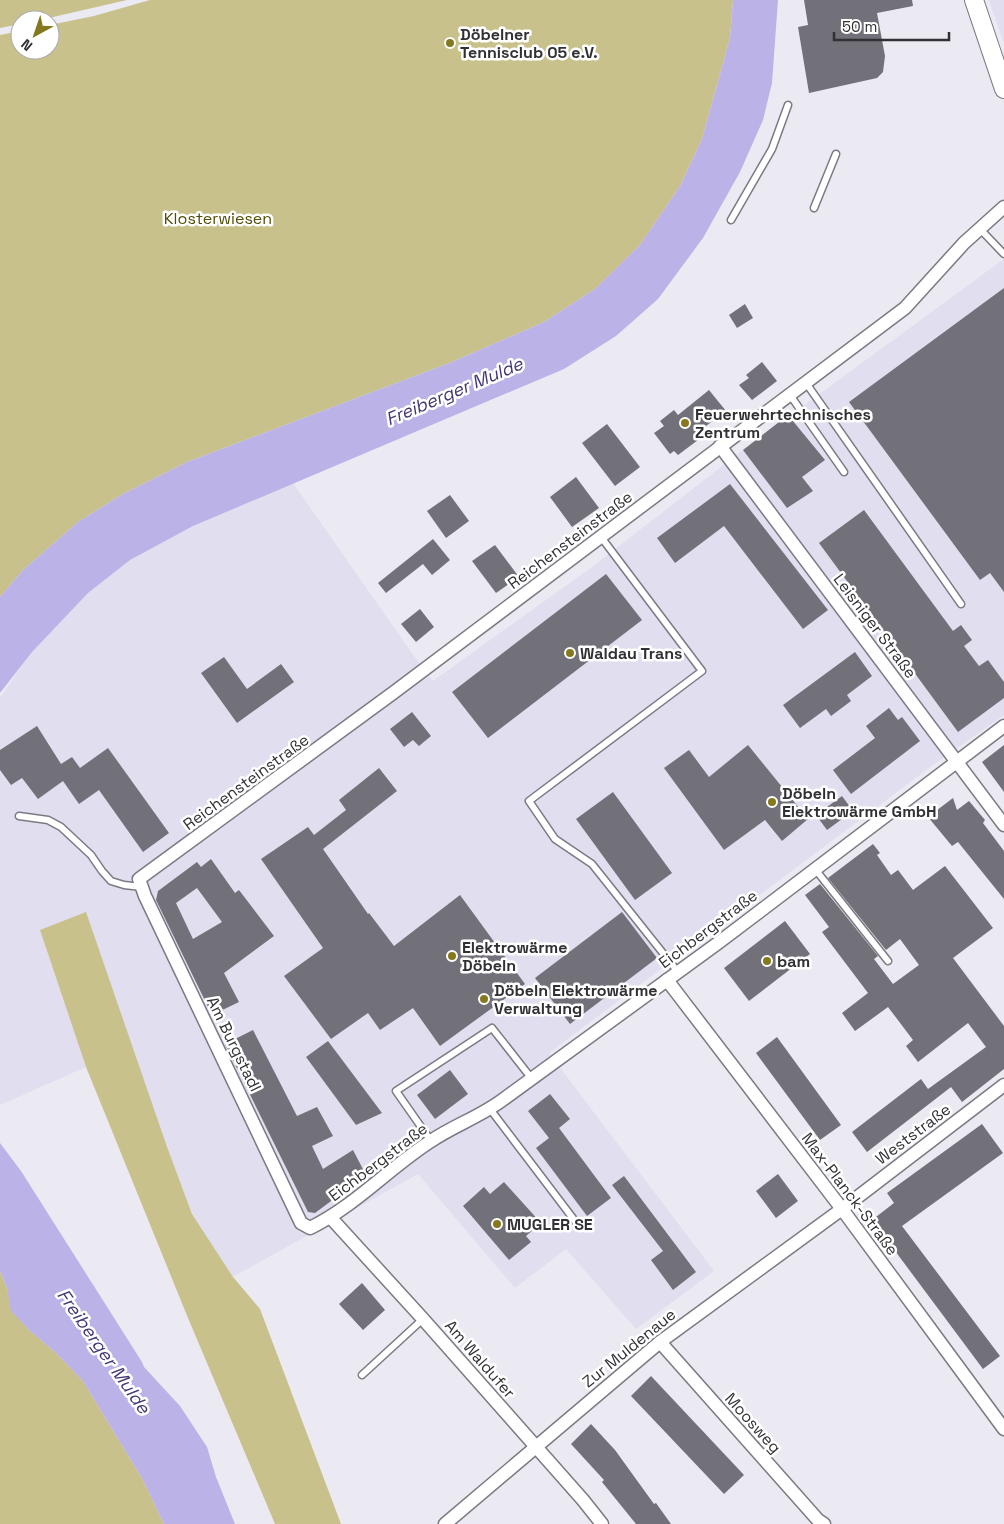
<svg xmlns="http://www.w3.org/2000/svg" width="1004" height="1524" viewBox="0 0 1004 1524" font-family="'Space Grotesk',sans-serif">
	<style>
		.built { fill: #e0deef }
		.green { fill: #c8c18c }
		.water { fill: #bbb3e7 }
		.building { fill: #72717a; fill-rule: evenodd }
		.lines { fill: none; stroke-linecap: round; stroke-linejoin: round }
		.service-casing { stroke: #7b7a83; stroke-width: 9 }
		.minor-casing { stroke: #7b7a83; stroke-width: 15 }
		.secondary-casing { stroke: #7b7a83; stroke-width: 20 }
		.service { stroke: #fff; stroke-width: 6 }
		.minor { stroke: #fff; stroke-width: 12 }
		.secondary { stroke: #fff; stroke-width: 18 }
		.poi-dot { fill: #84791d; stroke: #fff; stroke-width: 2 }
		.labels { text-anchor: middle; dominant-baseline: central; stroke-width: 5; stroke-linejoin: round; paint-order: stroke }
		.poi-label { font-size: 16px; font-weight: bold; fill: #313034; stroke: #fff; text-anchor: start }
		.park-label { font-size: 16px; fill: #524a05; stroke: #fff }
		.street-label { font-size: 16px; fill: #313034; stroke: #fff }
		.water-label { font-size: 18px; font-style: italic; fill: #443674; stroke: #fff }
	</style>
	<rect width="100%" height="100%" fill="#ebeaf3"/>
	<!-- built -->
	<g class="built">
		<path d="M989 0H1004V44Z"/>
		<path d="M1004 259V715L929 768 549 1053 714 1271 636 1329 566 1249 515 1288 418 1174 233 1277 192 1214 166 1144 40 930 86 1067 0 1105V698L31 652 88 593 130 560 193 526 293 483 414 656 433 681 588 570 743 450Z"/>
	</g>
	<!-- green -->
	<g class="green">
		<path d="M0 0H127L40 20H20V24L0 28Z"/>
		<path d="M150 0H733L730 38 702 139 680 186 640 245 595 289 544 322 452 362 187 462 121 495 78 522 23 570 0 597V35L20 31V50H50V25L94 16Z"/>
		<path d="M86 912 166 1144 192 1214 233 1277 260 1309 341 1524H275L188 1318 86 1067 40 930Z"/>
		<path d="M0 1271 7 1288 12 1311 29 1330 56 1353 83 1381 143 1480 164 1524H0Z"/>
	</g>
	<!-- water -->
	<g class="water">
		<path d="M733 0H778L772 83 763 120 740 172 703 238 658 299 616 336 564 369 193 526 130 560 88 593 32 652 0 693V597L23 570 78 522 121 495 187 462 452 362 544 322 595 289 640 245 680 186 702 139 730 38Z"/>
		<path d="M0 1143 21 1171 142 1362 144 1367 180 1406 207 1447 216 1477 235 1524H164L143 1480 83 1381 56 1353 29 1330 11 1311 7 1288 0 1271Z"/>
	</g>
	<!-- building -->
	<g class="building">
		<path d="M804 0H912L913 6 877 13 885 56 883 72 877 78 809 93 798 27 808 25Z"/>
		<path d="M1004 288V592L990 573 980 580 849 402Z"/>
		<path d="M745 304 753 318 737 328 729 315Z"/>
		<path d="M762 362 777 381 752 400 739 385 749 378 746 375Z"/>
		<path d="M709 390 726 411 702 429 706 434 678 455 674 451 670 454 654 433 664 426 660 421 674 410 678 415Z"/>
		<path d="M788 415 825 460 802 477 813 491 787 508 743 450Z"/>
		<path d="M607 424 640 467 615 486 582 443Z"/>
		<path d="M576 477 599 508 572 527 550 497Z"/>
		<path d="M730 484 828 610 803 629 724 526 675 563 657 538Z"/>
		<path d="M450 495 469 521 446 538 427 511Z"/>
		<path d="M864 510 953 631 961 625 972 640 964 646 979 666 988 660 1004 682V698L958 732 819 543Z"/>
		<path d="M433 539 450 560 432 575 423 564 386 593 378 583Z"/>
		<path d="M495 545 519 577 496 593 472 561Z"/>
		<path d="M606 574 642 620 488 738 452 692Z"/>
		<path d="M420 609 434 627 416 642 401 624Z"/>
		<path d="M855 652 872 676 847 695 851 701 831 716 826 709 800 728 783 705Z"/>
		<path d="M224 657 247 689 281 664 294 682 237 723 201 673Z"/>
		<path d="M889 708 898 720 902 717 920 741 851 794 833 770 875 738 866 726Z"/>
		<path d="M412 712 431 736 419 746 413 740 404 747 390 729Z"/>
		<path d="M37 726 61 764 72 757 80 768 108 748 169 833 143 852 99 790 79 804 63 781 38 799 22 778 11 785 0 770V750Z"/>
		<path d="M748 745 808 819 782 841 765 820 724 850 664 768 689 750 709 777Z"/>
		<path d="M1004 745V792L982 762Z"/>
		<path d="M379 768 397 791 323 849 368 914 369 913 394 946 460 895 525 984 440 1046 413 1008 380 1030 368 1013 331 1039 284 976 323 948 261 859 308 827 314 835 346 810 339 800Z"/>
		<path d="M613 792 672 873 635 900 576 819Z"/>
		<path d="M842 796 853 811 827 830 816 815Z"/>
		<path d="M953 798 957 810 969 801 985 820 983 823 1004 851V899L958 842 952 846 928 817Z"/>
		<path d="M873 844 880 853 877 855 891 875 898 870 913 890 945 866 993 928 953 958 1004 1026V1069L962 1102 951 1087 867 1152 852 1132 921 1079 928 1089 986 1047 968 1023 918 1062 906 1046 913 1040 888 1007 855 1031 842 1013 868 993 822 932 829 927 805 895 820 884 878 956 874 959 893 984 919 965 900 939 886 950 828 878Z"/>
		<path d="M211 859 235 893 239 890 274 936 224 973 239 1002 212 1015 156 900 158 891 197 862 201 867ZM197 888 222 922 193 939 176 903Z"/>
		<path d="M622 912 657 958 570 1024 535 978Z"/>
		<path d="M785 921 810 954 749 1001 724 968Z"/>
		<path d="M253 1030 297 1116 317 1107 333 1136 312 1146 323 1169 353 1150 366 1175 315 1213 308 1212 225 1044Z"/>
		<path d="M777 1037 841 1125 820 1140 756 1053Z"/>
		<path d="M328 1041 382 1113 356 1125 306 1057Z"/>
		<path d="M450 1070 468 1094 435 1119 417 1095Z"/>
		<path d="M550 1094 570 1119 559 1128 611 1198 587 1216 536 1148 549 1138 528 1111Z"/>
		<path d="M982 1124 1003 1153 902 1226 1000 1356 983 1369 872 1220 894 1203 887 1193Z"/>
		<path d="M778 1174 798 1201 776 1218 756 1191Z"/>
		<path d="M624 1176 696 1272 673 1290 651 1260 663 1251 612 1185Z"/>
		<path d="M504 1182 541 1223 526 1236 531 1242 509 1260 463 1206 484 1187 490 1194Z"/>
		<path d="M362 1283 385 1310 363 1330 339 1304Z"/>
		<path d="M651 1376 744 1475 724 1494 631 1396Z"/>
		<path d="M591 1424 615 1450 654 1504 656 1503 671 1524H636L602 1482 604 1480 571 1444Z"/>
	</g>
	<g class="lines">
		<!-- service casing -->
		<g class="service-casing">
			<g id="service">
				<path d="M814 208 836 154"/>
				<path d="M731 220 772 149 788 105"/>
				<path d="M980 229 1004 254"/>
				<path d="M806 383 961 604"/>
				<path d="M790 395 844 472"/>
				<path d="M601 537 702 671 529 801 555 839 592 864 678 972"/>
				<path d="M19 816 48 820 61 827 91 855 102 871 111 881 124 885 142 887"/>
				<path d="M815 869 888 961"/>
				<path d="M490 1109 575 1221"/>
				<path d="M431 1141 396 1091 492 1028 532 1079"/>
				<path d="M362 1375 423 1319"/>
			</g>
		</g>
		<!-- minor casing -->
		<g class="minor-casing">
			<g id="minor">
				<path d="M1004 207 964 243 905 308 393 693 139 879 145 896 301 1223 310 1228C355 1206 389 1168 431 1141 453 1126 479 1117 501 1101L718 943 1004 726"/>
				<path d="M720 446 1004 825"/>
				<path d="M667 980 842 1209 1004 1429"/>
				<path d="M331 1218 423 1319 583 1500 602 1524"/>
				<path d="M660 1342 818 1520 824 1524"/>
				<path d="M445 1524 660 1342 842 1209 1004 1085"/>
			</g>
		</g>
		<!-- secondary casing -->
		<g class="secondary-casing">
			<path id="secondary" d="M974 0 1004 89"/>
		</g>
		<!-- service -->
		<use href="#service" class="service"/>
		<!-- minor -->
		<use href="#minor" class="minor"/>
		<!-- secondary -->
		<use href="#secondary" class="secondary"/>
	</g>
	<!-- markers -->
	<g class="poi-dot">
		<circle cx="450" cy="43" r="5"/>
		<circle cx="685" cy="423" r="5"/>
		<circle cx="570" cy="653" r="5"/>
		<circle cx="772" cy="802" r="5"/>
		<circle cx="452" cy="956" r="5"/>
		<circle cx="767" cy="961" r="5"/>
		<circle cx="484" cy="999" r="5"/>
		<circle cx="497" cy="1224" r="5"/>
	</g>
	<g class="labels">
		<!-- poi labels -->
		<g class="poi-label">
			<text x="460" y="34">Döbelner<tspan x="460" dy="18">Tennisclub 05 e.V.</tspan></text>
			<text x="695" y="414">Feuerwehrtechnisches<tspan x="695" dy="18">Zentrum</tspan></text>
			<text x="580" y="653">Waldau Trans</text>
			<text x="782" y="793">Döbeln<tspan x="782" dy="18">Elektrowärme GmbH</tspan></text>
			<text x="462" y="947">Elektrowärme<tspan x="462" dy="18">Döbeln</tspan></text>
			<text x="777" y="961">bam</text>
			<text x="494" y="990">Döbeln Elektrowärme<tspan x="494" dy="18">Verwaltung</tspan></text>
			<text x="507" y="1224">MUGLER SE</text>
		</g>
		<!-- park labels -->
		<g class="park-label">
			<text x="218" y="218">Klosterwiesen</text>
		</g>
		<!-- street labels -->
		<g class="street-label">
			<text transform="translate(570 540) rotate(-37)">Reichensteinstraße</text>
			<text transform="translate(875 626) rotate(53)">Leisniger Straße</text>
			<text transform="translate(246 782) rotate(-36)">Reichensteinstraße</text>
			<text transform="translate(708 929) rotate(-37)">Eichbergstraße</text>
			<text transform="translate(234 1044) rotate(64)">Am Burgstadl</text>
			<text transform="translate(913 1134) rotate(-37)">Weststraße</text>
			<text transform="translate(378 1162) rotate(-37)">Eichbergstraße</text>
			<text transform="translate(850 1194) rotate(53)">Max-Planck-Straße</text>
			<text transform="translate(629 1348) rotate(-39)">Zur Muldenaue</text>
			<text transform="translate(480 1359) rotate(49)">Am Waldufer</text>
			<text transform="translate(753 1423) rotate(48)">Moosweg</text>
		</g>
		<!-- water labels -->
		<g class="water-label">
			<text transform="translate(454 391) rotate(-23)">Freiberger Mulde</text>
			<text transform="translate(104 1351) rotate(55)">Freiberger Mulde</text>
		</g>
	</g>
	<!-- north arrow -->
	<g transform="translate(35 35) rotate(220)"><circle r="24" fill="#ffffff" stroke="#adacae"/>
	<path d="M0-4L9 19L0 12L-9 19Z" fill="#84791d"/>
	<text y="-8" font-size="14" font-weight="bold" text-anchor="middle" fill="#313034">N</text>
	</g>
	<!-- scale -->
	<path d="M834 32v8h115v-8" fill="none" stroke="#313034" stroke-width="2.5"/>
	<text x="842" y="32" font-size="15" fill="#313034" stroke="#ffffff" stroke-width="4" paint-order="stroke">50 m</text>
</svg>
